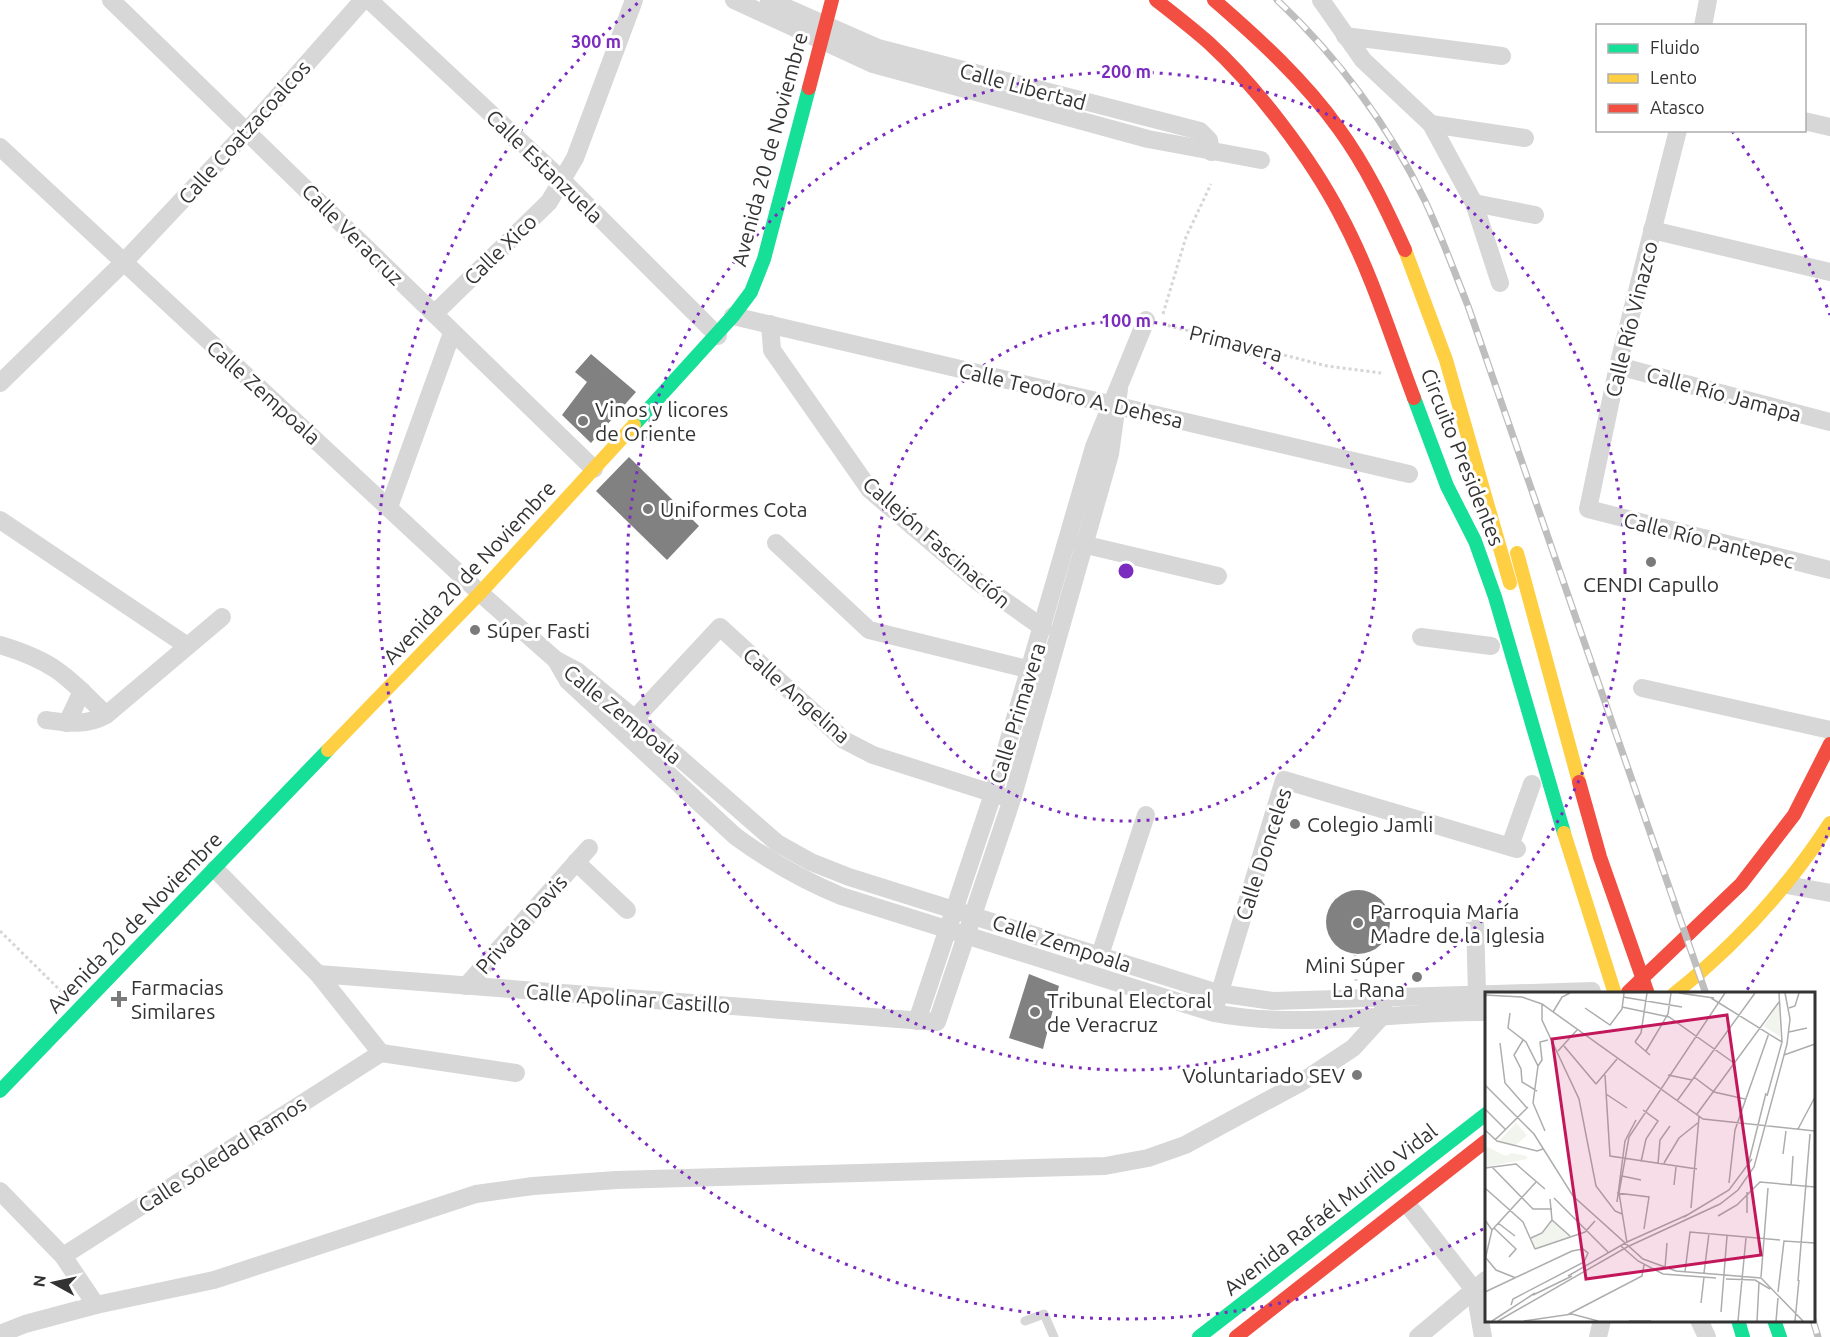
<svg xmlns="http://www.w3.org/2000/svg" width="1830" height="1337" viewBox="0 0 1830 1337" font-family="Ubuntu,sans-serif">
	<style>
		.building { fill: #818181 }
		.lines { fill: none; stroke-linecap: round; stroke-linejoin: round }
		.path { stroke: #d6d6d6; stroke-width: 3; stroke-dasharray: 3 3; stroke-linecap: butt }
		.lane { stroke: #d7d7d7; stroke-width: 9 }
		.street { stroke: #d7d7d7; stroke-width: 18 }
		.fast { stroke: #16e098; stroke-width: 14 }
		.slow { stroke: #ffcf43; stroke-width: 14 }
		.jam { stroke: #f24e42; stroke-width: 14 }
		.rail-casing { stroke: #bebebe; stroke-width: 7 }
		.rail { stroke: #fff; stroke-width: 4.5; stroke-dasharray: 14; stroke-linecap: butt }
		.ring { fill: none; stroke: #7b2cbf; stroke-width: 3; stroke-dasharray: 3 6 }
		.poi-dot { fill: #7a7a7a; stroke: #fff; stroke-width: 2 }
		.labels { text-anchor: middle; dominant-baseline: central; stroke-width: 6; stroke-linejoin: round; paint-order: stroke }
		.street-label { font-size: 21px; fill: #333; stroke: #fff }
		.poi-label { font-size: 21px; fill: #333; stroke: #fff; text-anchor: start }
		.inset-road { fill: none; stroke: #adadad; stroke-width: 1.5 }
		.view { fill: #c2185b; fill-opacity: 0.15; stroke: #c2185b; stroke-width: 3 }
		.inset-edge { fill: none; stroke: #333; stroke-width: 3 }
		.centre { fill: #7b2cbf; stroke: #fff; stroke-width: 3 }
		.ring-label { font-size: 18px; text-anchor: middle; font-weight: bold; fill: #7b2cbf; stroke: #fff; stroke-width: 6; stroke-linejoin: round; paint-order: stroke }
	</style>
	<rect width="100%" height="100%" fill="#fff"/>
	<!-- building -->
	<g class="building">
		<path d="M591 354 636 392 591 443 562 415 587 382 575 372Z"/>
		<path d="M629 457 699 526 667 560 596 491Z"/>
		<circle cx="1358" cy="922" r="32"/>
		<path d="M1029 974 1059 986 1043 1049 1009 1038Z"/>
	</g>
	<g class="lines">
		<!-- path -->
		<g class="path">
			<path d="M1163 314 1186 237 1211 184"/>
			<path d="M1162 324 1327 366 1381 373"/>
			<path d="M0 931 65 995"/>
			<path d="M1355 955 1356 981"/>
		</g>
		<!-- lane -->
		<path class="lane" d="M1025 1321 1044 1314 1054 1337"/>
		<!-- street -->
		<g class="street">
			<path d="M111 0 594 469"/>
			<path d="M369 0 563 181 718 336"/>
			<path d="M734 0 873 64 1148 139 1261 160"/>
			<path d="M769 0 878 48 1200 131 1209 140 1211 152"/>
			<path d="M1321 0 1363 60 1431 124 1474 203 1500 283"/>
			<path d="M1703 26 1708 0"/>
			<path d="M1345 36 1502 56"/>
			<path d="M1804 121 1830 127"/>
			<path d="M1431 124 1525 138"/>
			<path d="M1678 130 1618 366 1588 509 1830 570"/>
			<path d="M0 147 480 593 556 660 577 671 635 719 777 843 811 862 849 877 1218 993 1273 1001 1592 991"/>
			<path d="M1474 203 1535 215"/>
			<path d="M1652 230 1830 272"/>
			<path d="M434 314 549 202 575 158 634 0"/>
			<path d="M733 316 1409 474"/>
			<path d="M770 324 772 350 870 490 978 582 1043 628"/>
			<path d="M1618 366 1830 422"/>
			<path d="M0 383 123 263 248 130 363 0"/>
			<path d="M389 507 452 333"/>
			<path d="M0 520 186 645"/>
			<path d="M776 543 869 630 1039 672"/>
			<path d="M1082 544 1218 576"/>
			<path d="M1421 637 1491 646"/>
			<path d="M0 645C54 661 67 676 106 715"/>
			<path d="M556 660 568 681 735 836C769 861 802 880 841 896L1214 1013C1302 1030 1397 1011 1486 1012"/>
			<path d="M1642 688 1830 730"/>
			<path d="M46 720C68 723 86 726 106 715L222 617"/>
			<path d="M67 723 82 691"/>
			<path d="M627 727 720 627 844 740 873 755 1004 797"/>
			<path d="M1510 846 1532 784"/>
			<path d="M576 862 627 910"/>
			<path d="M215 869 318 974 381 1053"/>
			<path d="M1787 885 1830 893"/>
			<path d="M1475 918 1477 994"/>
			<path d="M1100 955 1146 815"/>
			<path d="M318 974 937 1022 1012 799 1110 454 1119 389"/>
			<path d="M466 986 589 848"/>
			<path d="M1216 1005 1284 780 1517 849"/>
			<path d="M917 1021 993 794 1094 447 1146 320"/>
			<path d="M381 1053 516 1073"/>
			<path d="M0 1191 63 1256 96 1305"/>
			<path d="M1408 1205 1475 1291 1483 1337"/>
			<path d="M63 1256 381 1053"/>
			<path d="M1699 1320 1707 1337"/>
			<path d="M0 1334 25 1324 96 1305 214 1280 476 1194 533 1186 616 1180 1105 1166 1148 1158 1185 1145 1300 1083 1353 1048 1384 1014 1382 997"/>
			<path d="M1418 1337 1486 1280"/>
			<path d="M1598 1337 1602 1320"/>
		</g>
		<!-- fast -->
		<g class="fast">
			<path d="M1414 398 1447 486 1475 541 1495 597 1564 833"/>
			<path d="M634 425 733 316 751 292 764 259 809 88"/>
			<path d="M0 1091 328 750"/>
			<path d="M1738 1320 1743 1337"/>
			<path d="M1774 1320 1780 1337"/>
			<path d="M1199 1337 1486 1114"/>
		</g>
		<!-- slow -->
		<g class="slow">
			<path d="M1405 250 1446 360 1510 583"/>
			<path d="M1517 553 1579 782"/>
			<path d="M328 750 480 593 634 425"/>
			<path d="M1564 833 1615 994"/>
			<path d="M1674 994C1736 945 1787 889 1830 823"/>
		</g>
		<!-- jam -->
		<g class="jam">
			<path d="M1156 0C1174 14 1192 28 1209 43 1257 87 1311 158 1341 216 1372 274 1391 337 1414 398"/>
			<path d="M1214 0C1259 39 1304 80 1339 129 1366 166 1386 208 1405 250"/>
			<path d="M809 88 832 0"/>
			<path d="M1579 782 1600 857 1648 994"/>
			<path d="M1628 992 1741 884 1794 815 1830 744"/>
			<path d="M1236 1337 1486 1141"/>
		</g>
		<!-- rail casing -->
		<g class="rail-casing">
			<g id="rail">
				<path d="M1277 0C1337 56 1389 126 1425 201 1441 235 1454 271 1468 306L1706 994"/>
				<path d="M1813 1320 1818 1337"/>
			</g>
		</g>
		<!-- rail -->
		<use href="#rail" class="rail"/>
	</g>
	<!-- distance rings -->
	<g class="ring">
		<circle cx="1126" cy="571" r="250"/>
		<circle cx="1126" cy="571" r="499"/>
		<path d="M1830 827A749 749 0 0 1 1747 990M1483 1229A749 749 0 0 1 640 1M1732 131A749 749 0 0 1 1830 315"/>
	</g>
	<!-- markers -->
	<g class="poi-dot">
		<circle cx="583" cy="421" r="6"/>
		<circle cx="648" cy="509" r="6"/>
		<circle cx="1651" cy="562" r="6"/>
		<circle cx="475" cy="630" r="6"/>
		<circle cx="1295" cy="824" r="6"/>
		<circle cx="1358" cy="923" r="6"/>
		<circle cx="1417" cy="977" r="6"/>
		<path d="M116 990h6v6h6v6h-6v6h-6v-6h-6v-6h6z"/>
		<circle cx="1035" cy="1012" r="6"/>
		<circle cx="1357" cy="1075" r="6"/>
	</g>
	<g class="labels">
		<!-- street labels -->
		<g class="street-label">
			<text transform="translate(1023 86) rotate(15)">Calle Libertad</text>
			<text transform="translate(244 132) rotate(-48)">Calle Coatzacoalcos</text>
			<text transform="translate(769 149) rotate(-75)">Avenida 20 de Noviembre</text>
			<text transform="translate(545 166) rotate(44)">Calle Estanzuela</text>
			<text transform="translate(353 234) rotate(45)">Calle Veracruz</text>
			<text transform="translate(500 249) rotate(-44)">Calle Xico</text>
			<text transform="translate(1631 319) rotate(-76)">Calle Río Vinazco</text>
			<text transform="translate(1236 343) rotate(14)">Primavera</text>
			<text transform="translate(264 392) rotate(42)">Calle Zempoala</text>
			<text transform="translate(1724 394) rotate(15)">Calle Río Jamapa</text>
			<text transform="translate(1071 395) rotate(13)">Calle Teodoro A. Dehesa</text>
			<text transform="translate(1463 457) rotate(68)">Circuito Presidentes</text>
			<text transform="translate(1709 540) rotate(14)">Calle Río Pantepec</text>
			<text transform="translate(937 542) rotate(41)">Callejón Fascinación</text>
			<text transform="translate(469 572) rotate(-47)">Avenida 20 de Noviembre</text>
			<text transform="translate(797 695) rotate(41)">Calle Angelina</text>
			<text transform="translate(1017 713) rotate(-73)">Calle Primavera</text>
			<text transform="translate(623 714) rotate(39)">Calle Zempoala</text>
			<text transform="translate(1263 854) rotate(-72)">Calle Donceles</text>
			<text transform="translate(134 922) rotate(-46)">Avenida 20 de Noviembre</text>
			<text transform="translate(521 924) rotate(-48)">Privada Davis</text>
			<text transform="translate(1062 943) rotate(18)">Calle Zempoala</text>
			<text transform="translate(628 998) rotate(4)">Calle Apolinar Castillo</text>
			<text transform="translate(222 1154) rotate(-33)">Calle Soledad Ramos</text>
			<text transform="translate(1330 1209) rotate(-38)">Avenida Rafaél Murillo Vidal</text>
		</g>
		<!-- poi labels -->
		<g class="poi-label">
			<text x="595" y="409">Vinos y licores<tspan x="595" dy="24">de Oriente</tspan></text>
			<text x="660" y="509">Uniformes Cota</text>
			<text x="1651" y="584" text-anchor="middle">CENDI Capullo</text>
			<text x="487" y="630">Súper Fasti</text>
			<text x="1307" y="824">Colegio Jamli</text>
			<text x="1370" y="911">Parroquia María<tspan x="1370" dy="24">Madre de la Iglesia</tspan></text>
			<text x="1405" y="965" text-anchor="end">Mini Súper<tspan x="1405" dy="24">La Rana</tspan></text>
			<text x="131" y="987">Farmacias<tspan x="131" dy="24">Similares</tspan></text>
			<text x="1047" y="1000">Tribunal Electoral<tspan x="1047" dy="24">de Veracruz</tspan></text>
			<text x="1345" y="1075" text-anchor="end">Voluntariado SEV</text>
		</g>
	</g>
	<!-- overview -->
	<g transform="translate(1485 992)">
		<rect width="330" height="330" fill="#fff"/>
		<path d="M294 11 295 45 279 34ZM31 131 42 143 30 154 13 150ZM0 154 21 164 27 161 42 164V167L0 175ZM67 228 85 244 50 257 46 246 57 241Z" fill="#f1f5ed"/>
		<path class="inset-road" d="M194 1 229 6M0 3 37 5 57 12 218 127 330 139M138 5 197 15M226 6 297 50M57 12V28L94 107 111 194 130 219 137 222M137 15 184 25 249 71M100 16 125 33 137 17 139 1M304 16 310 14 314 1M68 20 77 5 85 1M25 21 23 36 41 50 53 74 48 111 60 139M304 40 322 36M38 48 29 63 36 77 37 90 52 99M150 50 156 41 162 1M150 50 165 63M15 51 20 91 42 116M79 54 111 92M73 59 92 38M161 59 183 22 186 1M299 63 330 52M53 74 57 68 55 50 63 48M120 83 125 164 212 177M183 83 207 88M209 85 229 100 260 107M111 92 132 67M0 93 49 142 88 204 158 267 191 279 276 286 318 329M121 102 142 116M282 104 297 50 294 1M192 109 270 1M0 117 20 137M212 122 294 10M313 137 330 105M0 138 12 149 52 159 58 157M10 148 43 115M298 162 301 139M264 169 281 101M156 170 161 147 173 129 158 118M179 171 194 146 214 130M173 172 175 148 185 134M7 175 48 217H67M0 176 31 172 60 197M137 184 156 188M244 191 250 138 284 41M189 193 191 175M306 194 308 164M0 196 38 230 50 257M262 200V221M132 201 164 205 159 237M69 206 124 261M65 207 67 228M132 210 140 149 151 128M206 216 214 125M233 224 252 213 275 190 330 195M199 225 244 198 267 167M0 228 7 238 0 268M67 228 85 244M13 231 30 244M9 236 31 257 24 265M7 238 51 190M46 246 57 241 67 228M142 251 134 201 144 145 240 1M136 254 153 269 178 282 231 286M50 257 100 240 110 229M1 266 11 278 31 286M180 276 182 251M200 280 205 240 295 248M219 281 224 241M83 284 142 250 202 223M276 285 283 196M241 287 270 288 285 297M313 289 325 142M0 300 87 259 98 257 103 261 99 270 28 307 26 313M293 300 299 249 330 251M48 303 87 284M216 311 219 285M236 320 242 244M82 323 157 284 159 273M7 329 50 301M13 329 142 255 235 212 253 198 269 175 302 52 305 27 300 1M39 329 87 322 113 329M144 329H166M253 329 261 246M272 329 274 291M291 329 293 306M310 329 314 288"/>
		<path class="view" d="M242 23 276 263 101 287 67 47Z"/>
		<rect width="330" height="330" class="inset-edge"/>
	</g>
	<circle cx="1126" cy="571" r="9" class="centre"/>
	<g class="ring-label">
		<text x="596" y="48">300 m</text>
		<text x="1126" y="78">200 m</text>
		<text x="1126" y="327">100 m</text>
	</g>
	<!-- legend -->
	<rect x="1596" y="24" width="210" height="108" fill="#ffffff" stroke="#adadad" stroke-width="1.5"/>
	<rect x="1608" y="44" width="30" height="9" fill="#16e098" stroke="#adadad" stroke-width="1.5"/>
	<text x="1650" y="54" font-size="18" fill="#333333">Fluido</text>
	<rect x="1608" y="74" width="30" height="9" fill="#ffcf43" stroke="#adadad" stroke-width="1.5"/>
	<text x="1650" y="84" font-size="18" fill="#333333">Lento</text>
	<rect x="1608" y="104" width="30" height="9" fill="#f24e42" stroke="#adadad" stroke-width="1.5"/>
	<text x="1650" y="114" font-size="18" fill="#333333">Atasco</text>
	<!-- north arrow -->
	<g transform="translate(54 1283) rotate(278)" stroke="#ffffff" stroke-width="4.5" paint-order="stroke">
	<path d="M0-4.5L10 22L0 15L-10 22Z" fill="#333333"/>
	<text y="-9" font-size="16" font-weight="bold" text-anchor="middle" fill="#333333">N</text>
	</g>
</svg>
